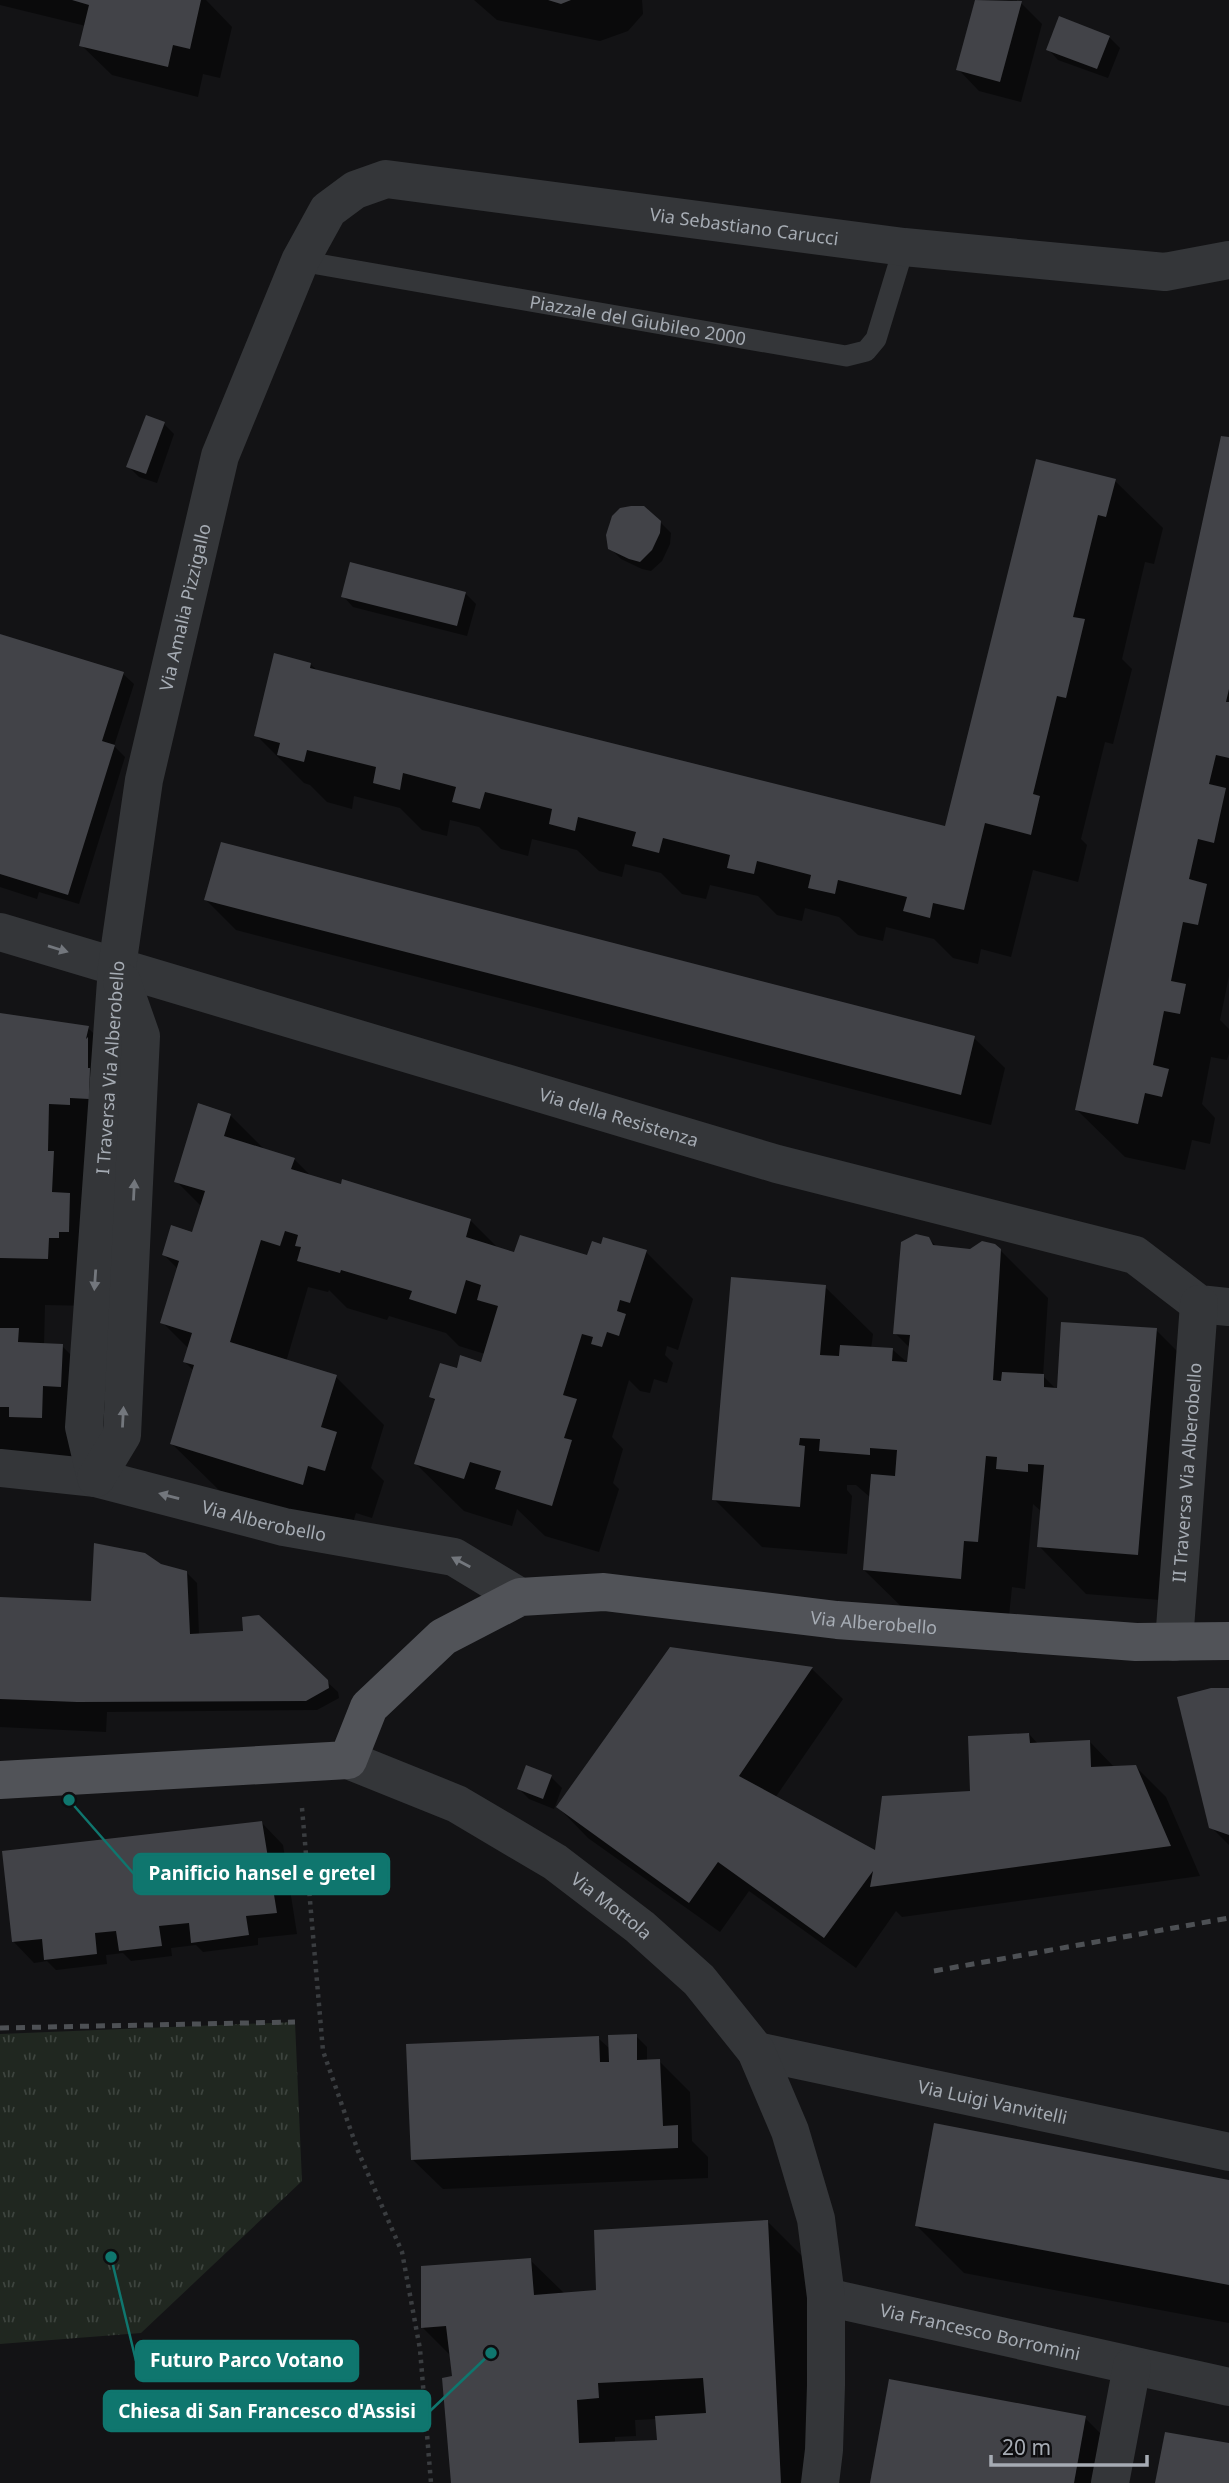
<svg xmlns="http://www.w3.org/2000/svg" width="1229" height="2483" viewBox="0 0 1229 2483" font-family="'Noto Sans',sans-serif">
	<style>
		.park { fill: url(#park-tufts) }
		.shadow { fill: #0007; fill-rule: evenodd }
		.building { fill: #424348; fill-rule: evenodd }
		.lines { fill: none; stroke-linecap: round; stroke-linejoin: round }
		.path { stroke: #3a3d40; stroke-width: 4.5; stroke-dasharray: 3.5 5; stroke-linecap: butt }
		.service { stroke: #343639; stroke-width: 21 }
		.minor { stroke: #343639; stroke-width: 38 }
		.tertiary { stroke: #343639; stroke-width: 38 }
		.primary { stroke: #515358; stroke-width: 38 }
		.rail { stroke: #4d5054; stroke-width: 5; stroke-dasharray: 9 7; stroke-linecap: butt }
		.oneway { fill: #73777d }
		.labels { text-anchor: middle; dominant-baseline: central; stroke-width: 7; stroke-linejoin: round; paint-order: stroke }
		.street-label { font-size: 18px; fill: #a6acb4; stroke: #0e0e10 }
		.leader { fill: none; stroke: #0f766e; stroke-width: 2.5 }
		.callout-dot { fill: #0f766e; stroke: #0e0e10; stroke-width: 2.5 }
		.callout { fill: #0f766e; stroke: #0f766e; stroke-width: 2.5 }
		.callout-label { font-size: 19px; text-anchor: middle; font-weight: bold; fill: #fff }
	</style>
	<defs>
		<pattern id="park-tufts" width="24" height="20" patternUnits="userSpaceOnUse" patternTransform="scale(1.75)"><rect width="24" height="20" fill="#202720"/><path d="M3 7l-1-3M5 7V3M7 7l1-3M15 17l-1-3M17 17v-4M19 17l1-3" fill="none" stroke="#3d443e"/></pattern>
	</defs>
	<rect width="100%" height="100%" fill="#131315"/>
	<!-- park -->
	<path class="park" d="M295 2022 302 2181 141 2333 0 2344V2034Z"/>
	<!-- shadow -->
	<g class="shadow">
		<path d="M0 0H206L232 27 220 78 203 74 198 97 112 75 81 45 86 26 0 5Z"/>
		<path d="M474 0H642L643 14 628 31 600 41 497 20Z"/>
		<path d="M976 0H1011L1021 3 1042 24 1021 102 979 91 958 69Z"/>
		<path d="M1109 37 1120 48 1108 78 1058 60 1048 49Z"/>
		<path d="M164 424 174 434 157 483 139 477 128 466Z"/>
		<path d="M1229 439V976L1220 1020 1229 1029V1053L1227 1060 1211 1057 1202 1104 1215 1118 1210 1144 1192 1140 1185 1170 1125 1157 1077 1110Z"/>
		<path d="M1037 461 1115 481 1163 528 1154 564 1145 562 1122 659 1132 669 1113 744 1105 742 1081 839 1087 845 1078 882 1033 870 1011 957 981 949 978 964 953 958 934 939 886 927 883 941 858 935 839 917 805 908 802 921 777 915 758 896 710 885 706 899 682 894 661 873 625 864 622 877 599 871 577 850 532 839 528 856 501 849 479 827 450 820 447 836 422 830 400 808 354 796 352 809 327 802 310 785 304 783 256 735 310 664 318 671 946 828Z"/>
		<path d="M660 522 671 533 670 544 662 561 651 571 642 569 621 559 610 548Z"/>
		<path d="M465 593 476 604 467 636 353 607 343 596Z"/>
		<path d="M0 635 123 674 134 684 114 746 125 757 79 904 39 892 37 899 0 887Z"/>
		<path d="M206 900 974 1038 1005 1068 991 1125 236 930Z"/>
		<path d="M0 1015 88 1028 136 1075 95 1306 45 1305 44 1345 62 1346 109 1393 89 1465 0 1460Z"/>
		<path d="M230 1115 265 1150 294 1159 312 1177 471 1221 500 1250 515 1255 588 1257 646 1252 693 1299 678 1350 667 1346 665 1355 673 1363 667 1383 654 1379 650 1393 640 1391 629 1380 612 1437 623 1449 613 1483 619 1489 599 1552 545 1536 517 1509 512 1526 464 1511 416 1464 436 1402 431 1397 458 1371 482 1364 485 1354 459 1346 446 1333 389 1316 387 1320 347 1308 329 1290 328 1292 308 1287 286 1362 336 1377 384 1425 371 1468 384 1481 372 1518 356 1513 350 1532 220 1491 172 1444 194 1371 185 1362 189 1349 162 1322 178 1269 164 1255 193 1234 202 1207 176 1181Z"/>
		<path d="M929 1239 937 1247 971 1251 1000 1250 1048 1298 1043 1376 1058 1391 1156 1330 1204 1378 1185 1602 1086 1594 1039 1546 1042 1512 1033 1504 1025 1589 1012 1587 1008 1626 912 1617 864 1570 871 1498 856 1485H847V1490L852 1496 847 1554 762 1547 714 1499 825 1287 873 1334 871 1349 893 1350 909 1364 910 1348 895 1333Z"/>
		<path d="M160 1565 186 1572 197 1583 199 1635 245 1633 326 1681 338 1692 339 1698 317 1710 107 1712 106 1732 0 1727V1599L93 1602Z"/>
		<path d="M671 1649 812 1669 843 1699 775 1798 877 1853 972 1793 1029 1734 1039 1745 1090 1742 1115 1768 1136 1767 1166 1797 1200 1876 902 1917 896 1911 856 1968 749 1891 720 1932 588 1838 558 1807Z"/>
		<path d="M1229 1690V1845L1211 1827Z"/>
		<path d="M551 1777 562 1788 554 1809 529 1799 519 1789Z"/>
		<path d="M262 1823 283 1845 297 1934 258 1938V1945L203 1952 196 1945 171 1948 172 1956 131 1961 123 1953 106 1955 107 1964 56 1970 47 1961 34 1963 13 1941Z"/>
		<path d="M636 2036 647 2047V2062L659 2061 690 2092 692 2141 708 2157V2178L443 2189 412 2159 598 2038 610 2049Z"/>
		<path d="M1229 2182V2323L964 2273 916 2225Z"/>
		<path d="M768 2222 806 2260 816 2483H452L454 2378 451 2356 423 2328 530 2260 565 2294 598 2292ZM657 2419 659 2441 615 2443V2437L636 2436 635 2420Z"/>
		<path d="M1085 2418 1116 2449 1109 2483H872Z"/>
	</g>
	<!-- building -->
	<g class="building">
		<path d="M72 0H201L190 49 173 45 168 67 79 46 89 5Z"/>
		<path d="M548 0H571L561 4Z"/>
		<path d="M975 0 1022 1 1000 82 956 70Z"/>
		<path d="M1059 16 1110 36 1097 69 1046 50Z"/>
		<path d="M146 415 165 422 146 474 126 467Z"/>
		<path d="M1221 436 1229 437V689L1226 702H1229V758L1216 755 1209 784 1226 788 1214 843 1198 839 1189 879 1207 884 1198 925 1183 922 1171 981 1186 984 1180 1014 1164 1011 1153 1065 1169 1069 1162 1097 1145 1093 1138 1124 1075 1110Z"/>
		<path d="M1036 459 1116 479 1106 517 1098 515 1073 617 1085 619 1066 698 1057 696 1033 794 1040 796 1031 835 985 823 964 910 933 903 930 918 903 911 907 897 838 880 835 894 808 888 811 875 757 861 754 874 727 868 730 855 663 838 659 853 632 846 636 832 578 817 575 831 549 824 552 809 485 792 480 809 452 802 456 787 403 773 400 790 373 783 376 767 307 750 304 762 277 755 280 743 254 736 274 653 311 663 310 668 945 826Z"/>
		<path d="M631 506H644L661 521 660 533 652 550 640 562 629 559 608 549 606 535 612 516 620 508Z"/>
		<path d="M350 562 466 592 457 626 341 597Z"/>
		<path d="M0 634 124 672 102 741 115 745 68 895 0 874Z"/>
		<path d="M221 842 975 1036 961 1095 204 900Z"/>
		<path d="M0 1013 89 1026 86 1039 88 1037V1068H90L89 1099 70 1098V1105L49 1104 48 1151H54L52 1192 70 1193 69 1232H59V1238H49L48 1259 0 1258Z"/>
		<path d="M198 1103 231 1114 224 1136 295 1158 291 1169 341 1184 342 1179 471 1219 466 1237 514 1252 520 1235 587 1255 592 1241 601 1244 603 1237 647 1250 630 1303 620 1300 617 1311 626 1314 619 1336 607 1332 602 1347 591 1344 593 1337 582 1334 563 1395 577 1399 564 1438 572 1440 552 1506 495 1489 501 1471 470 1462 464 1479 414 1464 435 1399 429 1397 440 1363 457 1368 460 1355 481 1362 498 1306 477 1300 481 1285 466 1280 456 1314 409 1299 412 1291 341 1270 340 1273 297 1261 301 1247 295 1246 298 1235 285 1231 280 1246 261 1240 230 1342 337 1375 321 1427 337 1432 325 1471 308 1466 303 1485 170 1444 194 1365 183 1362 192 1333 160 1323 179 1261 162 1255 171 1225 192 1232 205 1191 174 1182Z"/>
		<path d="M916 1234 929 1237 933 1245 970 1249 982 1241 995 1244 1001 1249 993 1380 1001 1381 1002 1372 1044 1374V1387L1057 1388 1061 1322 1157 1328 1138 1555 1037 1547 1044 1465 1028 1464V1472L996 1469 997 1457 986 1456 978 1542 964 1541 961 1579 863 1570 871 1474 895 1476 897 1450 870 1448V1455L819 1451 820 1439 800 1438 799 1445 805 1446 800 1507 712 1500 731 1277 826 1285 820 1355 839 1356 840 1345 893 1348 892 1361 907 1362 910 1335 893 1334 901 1242Z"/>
		<path d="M0 1328H19L18 1342 63 1344 61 1387 43 1386 42 1418 9 1417V1407H0Z"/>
		<path d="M94 1543 145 1553 161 1564 187 1571 190 1634 243 1631 242 1617 259 1615 328 1680 329 1688 306 1701 77 1702 0 1699V1597L91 1601Z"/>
		<path d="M670 1647 813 1667 739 1776 875 1850 882 1796 970 1791 968 1736 1029 1733 1030 1743 1090 1740 1091 1767 1136 1765 1171 1846 870 1887 873 1871 824 1938 718 1862 689 1903 556 1807Z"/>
		<path d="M1211 1688H1229V1835L1209 1828 1177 1697Z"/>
		<path d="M526 1765 552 1775 543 1799 517 1789Z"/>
		<path d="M262 1821 277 1913 246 1916 249 1935 191 1943 189 1923 159 1926 162 1946 119 1951 116 1931 95 1933 97 1954 44 1960 42 1939 12 1942 2 1851Z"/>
		<path d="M637 2034V2060L660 2059 663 2126 678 2125V2148L411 2160 406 2044 599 2036 600 2062H609L608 2035Z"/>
		<path d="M934 2123 1229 2180V2285L915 2226Z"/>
		<path d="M768 2220 781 2483H451L442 2378 452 2376 446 2326 421 2328V2266L531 2258 534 2295 596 2290 594 2230ZM703 2378 706 2413 655 2416 657 2440 579 2443 577 2400 599 2398 598 2383Z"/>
		<path d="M889 2379 1086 2416 1074 2483H870Z"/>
		<path d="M1165 2432 1229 2443V2483H1155Z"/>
	</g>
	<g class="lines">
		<!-- path -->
		<path class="path" d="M302 1808 323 2051 358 2151 402 2252 420 2349 431 2483"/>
		<!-- service -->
		<path class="service" id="s1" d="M300 261 846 356 866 351 876 339 904 247"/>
		<!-- minor -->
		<g class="minor">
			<path id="s2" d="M0 932 777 1164 1135 1255 1199 1304 1229 1307"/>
			<path id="s3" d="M0 1468 96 1478 284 1527 454 1557 520 1597"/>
			<path id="s4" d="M96 1478 84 1427 117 967 144 780 220 456 300 261 328 210 355 190 386 179 904 247 1165 272 1229 260"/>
			<path d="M96 1478 122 1435 141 1036 122 982"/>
			<path id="s5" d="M1174 1642 1199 1304"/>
			<path id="s6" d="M756 2051 1229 2152"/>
			<path id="s7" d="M826 2297 1229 2387"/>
			<path d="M1110 2483 1132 2366"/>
		</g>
		<!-- tertiary -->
		<path class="tertiary" id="s8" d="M348 1760 457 1804 555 1862 640 1927 699 1980 756 2051 790 2131 816 2219 826 2297V2385L824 2450 820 2483"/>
		<!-- primary -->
		<path class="primary" id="s9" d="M0 1780 348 1760 369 1707 443 1637 520 1597 604 1592 837 1620 1136 1642 1229 1641"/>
		<!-- rail -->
		<g class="rail">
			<path d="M934 1971 1229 1918"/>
			<path d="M0 2028 295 2022"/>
		</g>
	</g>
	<!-- one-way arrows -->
	<defs><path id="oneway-solid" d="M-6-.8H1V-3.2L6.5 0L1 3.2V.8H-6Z" transform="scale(1.75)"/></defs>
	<g class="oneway">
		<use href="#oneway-solid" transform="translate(58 949) rotate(17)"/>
		<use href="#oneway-solid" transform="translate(134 1190) rotate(-87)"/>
		<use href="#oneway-solid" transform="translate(95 1280) rotate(94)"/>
		<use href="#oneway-solid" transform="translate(123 1417) rotate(-87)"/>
		<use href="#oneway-solid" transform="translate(169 1496) rotate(-165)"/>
		<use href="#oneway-solid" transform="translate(461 1562) rotate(-152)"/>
	</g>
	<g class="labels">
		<!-- street labels -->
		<g class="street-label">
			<text stroke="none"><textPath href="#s4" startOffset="1732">Via Sebastiano Carucci</textPath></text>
			<text stroke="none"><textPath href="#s1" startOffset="343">Piazzale del Giubileo 2000</textPath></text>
			<text stroke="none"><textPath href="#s4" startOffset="880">Via Amalia Pizzigallo</textPath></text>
			<text stroke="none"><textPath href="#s4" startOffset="413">I Traversa Via Alberobello</textPath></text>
			<text stroke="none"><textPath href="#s2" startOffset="646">Via della Resistenza</textPath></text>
			<text stroke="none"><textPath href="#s5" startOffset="170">II Traversa Via Alberobello</textPath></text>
			<text stroke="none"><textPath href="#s3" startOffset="270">Via Alberobello</textPath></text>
			<text stroke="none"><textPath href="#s9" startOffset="950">Via Alberobello</textPath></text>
			<text stroke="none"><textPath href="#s8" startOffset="303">Via Mottola</textPath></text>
			<text stroke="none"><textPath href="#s6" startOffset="242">Via Luigi Vanvitelli</textPath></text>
			<text stroke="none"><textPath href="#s7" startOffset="158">Via Francesco Borromini</textPath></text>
		</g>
	</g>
	<!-- callouts -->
	<path class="leader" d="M69 1800L134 1874M111 2257L136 2361M491 2353L430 2411"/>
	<g class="callout-dot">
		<circle cx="69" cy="1800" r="7"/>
		<circle cx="111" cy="2257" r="7"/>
		<circle cx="491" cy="2353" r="7"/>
	</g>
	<g class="callout">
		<rect x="134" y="1854" width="255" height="40" rx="7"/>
		<rect x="136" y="2341" width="222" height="40" rx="7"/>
		<rect x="104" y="2391" width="326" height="40" rx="7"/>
	</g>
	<g class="callout-label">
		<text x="262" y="1880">Panificio hansel e gretel</text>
		<text x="247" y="2367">Futuro Parco Votano</text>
		<text x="267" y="2418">Chiesa di San Francesco d'Assisi</text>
	</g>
	<!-- scale -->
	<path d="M991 2455v10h156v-10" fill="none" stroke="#a6acb4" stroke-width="3.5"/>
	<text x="1002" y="2455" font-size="21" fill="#a6acb4" stroke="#0e0e10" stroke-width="5" paint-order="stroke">20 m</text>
</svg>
